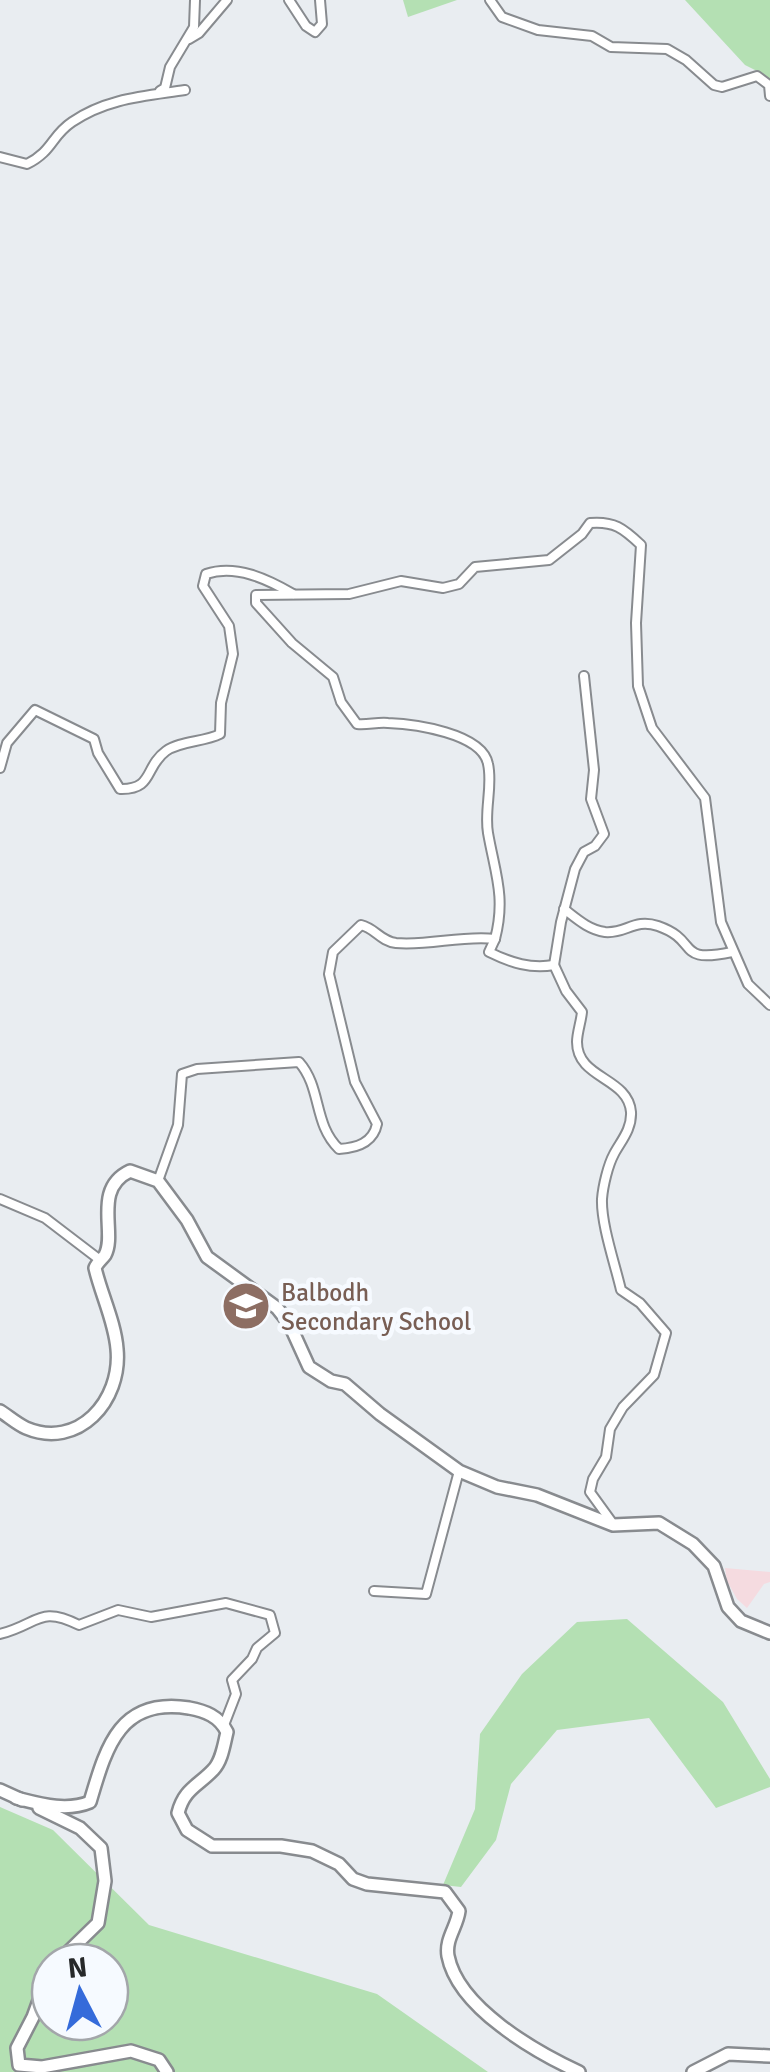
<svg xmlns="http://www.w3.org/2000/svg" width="770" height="2072" viewBox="0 0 770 2072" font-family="Signika,sans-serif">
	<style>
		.education { fill: #f5dbe0 }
		.green { fill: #b4e0b3; fill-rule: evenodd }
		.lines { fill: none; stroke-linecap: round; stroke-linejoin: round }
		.street-casing { stroke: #888b8f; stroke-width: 12 }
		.secondary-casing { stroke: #888b8f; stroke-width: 16 }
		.street { stroke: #fff; stroke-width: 8 }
		.secondary { stroke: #fff; stroke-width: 11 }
		.labels { text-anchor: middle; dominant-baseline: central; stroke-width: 9; stroke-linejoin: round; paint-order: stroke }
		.education-label { font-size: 25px; fill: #785e54; stroke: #f6faff; text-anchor: start }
	</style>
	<rect width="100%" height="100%" fill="#e9edf1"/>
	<!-- education -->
	<g class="education">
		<path d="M237 1287 269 1309 255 1327 224 1303Z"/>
		<path d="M725 1568 770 1572V1582L764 1584 747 1608 737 1599 727 1581Z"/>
	</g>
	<!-- green -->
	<g class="green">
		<path d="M403 0H457L408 17Z"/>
		<path d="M685 0H770V82L765 75 745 65Z"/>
		<path d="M627 1619 723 1702 770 1779V1787L716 1808 649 1718 557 1730 511 1784 496 1840 461 1887 443 1885 475 1809 480 1734 522 1674 577 1622Z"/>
		<path d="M0 1807 53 1830 149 1925 377 1994 488 2072H0ZM50 1962H110V2022H50Z"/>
	</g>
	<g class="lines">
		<!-- street casing -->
		<g class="street-casing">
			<g id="street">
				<path d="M289 0 306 26 315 32 322 24 320 0"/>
				<path d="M490 0 502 17 538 30 592 36 611 47 667 49 686 60 714 85 722 87 757 76 769 85 770 96"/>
				<path d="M189 39 199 33 227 0"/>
				<path d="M160 91 165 88 170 67 194 27 195 0"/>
				<path d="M0 157 27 164C53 151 51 136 72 122 107 98 146 96 185 90"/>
				<path d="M0 768 7 743 35 710 94 739 98 753 120 789C154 790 144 767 166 751 180 741 204 742 220 734L221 703 233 654 229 626 203 586 206 574C236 564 267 579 293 594"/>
				<path d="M564 909C577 919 589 930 605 932 626 934 634 918 658 926 701 941 674 964 732 952"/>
				<path d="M495 939 489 952C511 963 531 969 554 965L566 991 582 1012C581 1022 577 1033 577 1042 577 1079 628 1077 631 1112 632 1129 621 1141 614 1154 608 1165 603 1186 602 1199 601 1224 615 1264 621 1290L640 1303 666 1333 654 1375 623 1407 610 1429 606 1457 593 1479 590 1492 611 1521"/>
				<path d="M554 965 561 922 575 869 584 852 595 846 604 834 591 799 594 770 584 676"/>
				<path d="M158 1181 178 1125 182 1074 197 1069 299 1062C322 1088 313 1124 339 1149 357 1148 373 1143 377 1124L355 1082 329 974 333 952 361 925C375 928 380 941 396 943 429 946 462 935 495 939 506 897 495 873 488 833 484 810 493 786 488 764 482 733 414 724 388 723 377 722 368 725 357 724L341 702 333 677 292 643 256 603V595L349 594 401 581 443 588 459 584 475 567 549 560 582 534 590 523C614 521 623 528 641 545L636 623 638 686 652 728 705 798 721 922 748 984 770 1005"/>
				<path d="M0 1199 45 1218 100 1260"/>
				<path d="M374 1591 426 1594 459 1471"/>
				<path d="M0 1634C39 1624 39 1605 79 1625L118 1610 151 1617 226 1603 270 1615 275 1633 257 1648 252 1659 232 1680 236 1694 224 1725"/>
			</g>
		</g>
		<!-- secondary casing -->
		<g class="secondary-casing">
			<g id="secondary">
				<path d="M0 1411C8 1416 17 1424 26 1428 78 1450 122 1401 117 1349 115 1322 101 1294 95 1268 97 1263 102 1259 105 1255 117 1233 92 1189 130 1171L158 1181 187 1220 207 1257 277 1308 289 1323 309 1367 331 1381 345 1384 380 1414 459 1471 497 1487 537 1495 613 1525 659 1523 693 1544 714 1566 728 1607 741 1621 770 1633"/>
				<path d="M0 1790 22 1800"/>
				<path d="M16 1798C40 1804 66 1812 90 1802 106 1748 119 1697 189 1708 205 1711 219 1716 227 1732 224 1744 222 1761 213 1770 198 1786 184 1789 178 1813L187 1830 212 1846H281L312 1851 339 1864 353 1879 367 1884 445 1892 459 1911C457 1927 445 1939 448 1956 458 2008 536 2052 579 2072"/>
				<path d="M39 1808 80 1828 101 1848 105 1881 98 1923 58 1962"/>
				<path d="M50 1970 33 2017 17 2048 19 2065 42 2067 131 2051 159 2060 167 2072"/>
				<path d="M693 2072 728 2054 770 2056"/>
			</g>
		</g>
		<!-- street -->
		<use href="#street" class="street"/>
		<!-- secondary -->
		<use href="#secondary" class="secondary"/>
	</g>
	<!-- icons -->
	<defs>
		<g id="school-disc" transform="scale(2.5)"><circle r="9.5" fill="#8d6e63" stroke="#f6faff"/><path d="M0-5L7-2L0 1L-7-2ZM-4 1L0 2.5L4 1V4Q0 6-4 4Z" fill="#fff"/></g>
	</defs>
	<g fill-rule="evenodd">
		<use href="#school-disc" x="246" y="1306"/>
	</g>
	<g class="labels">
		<!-- education labels -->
		<g class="education-label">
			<text x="281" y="1292">Balbodh<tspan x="281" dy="29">Secondary School</tspan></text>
		</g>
	</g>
	<!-- north arrow -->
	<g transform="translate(80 1992) rotate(354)"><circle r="48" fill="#f6faff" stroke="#a3a6aa" stroke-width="2.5"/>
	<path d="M0-8L18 38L0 25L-18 38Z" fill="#356bda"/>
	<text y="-15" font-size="28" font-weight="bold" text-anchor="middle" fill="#27292a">N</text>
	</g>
</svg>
